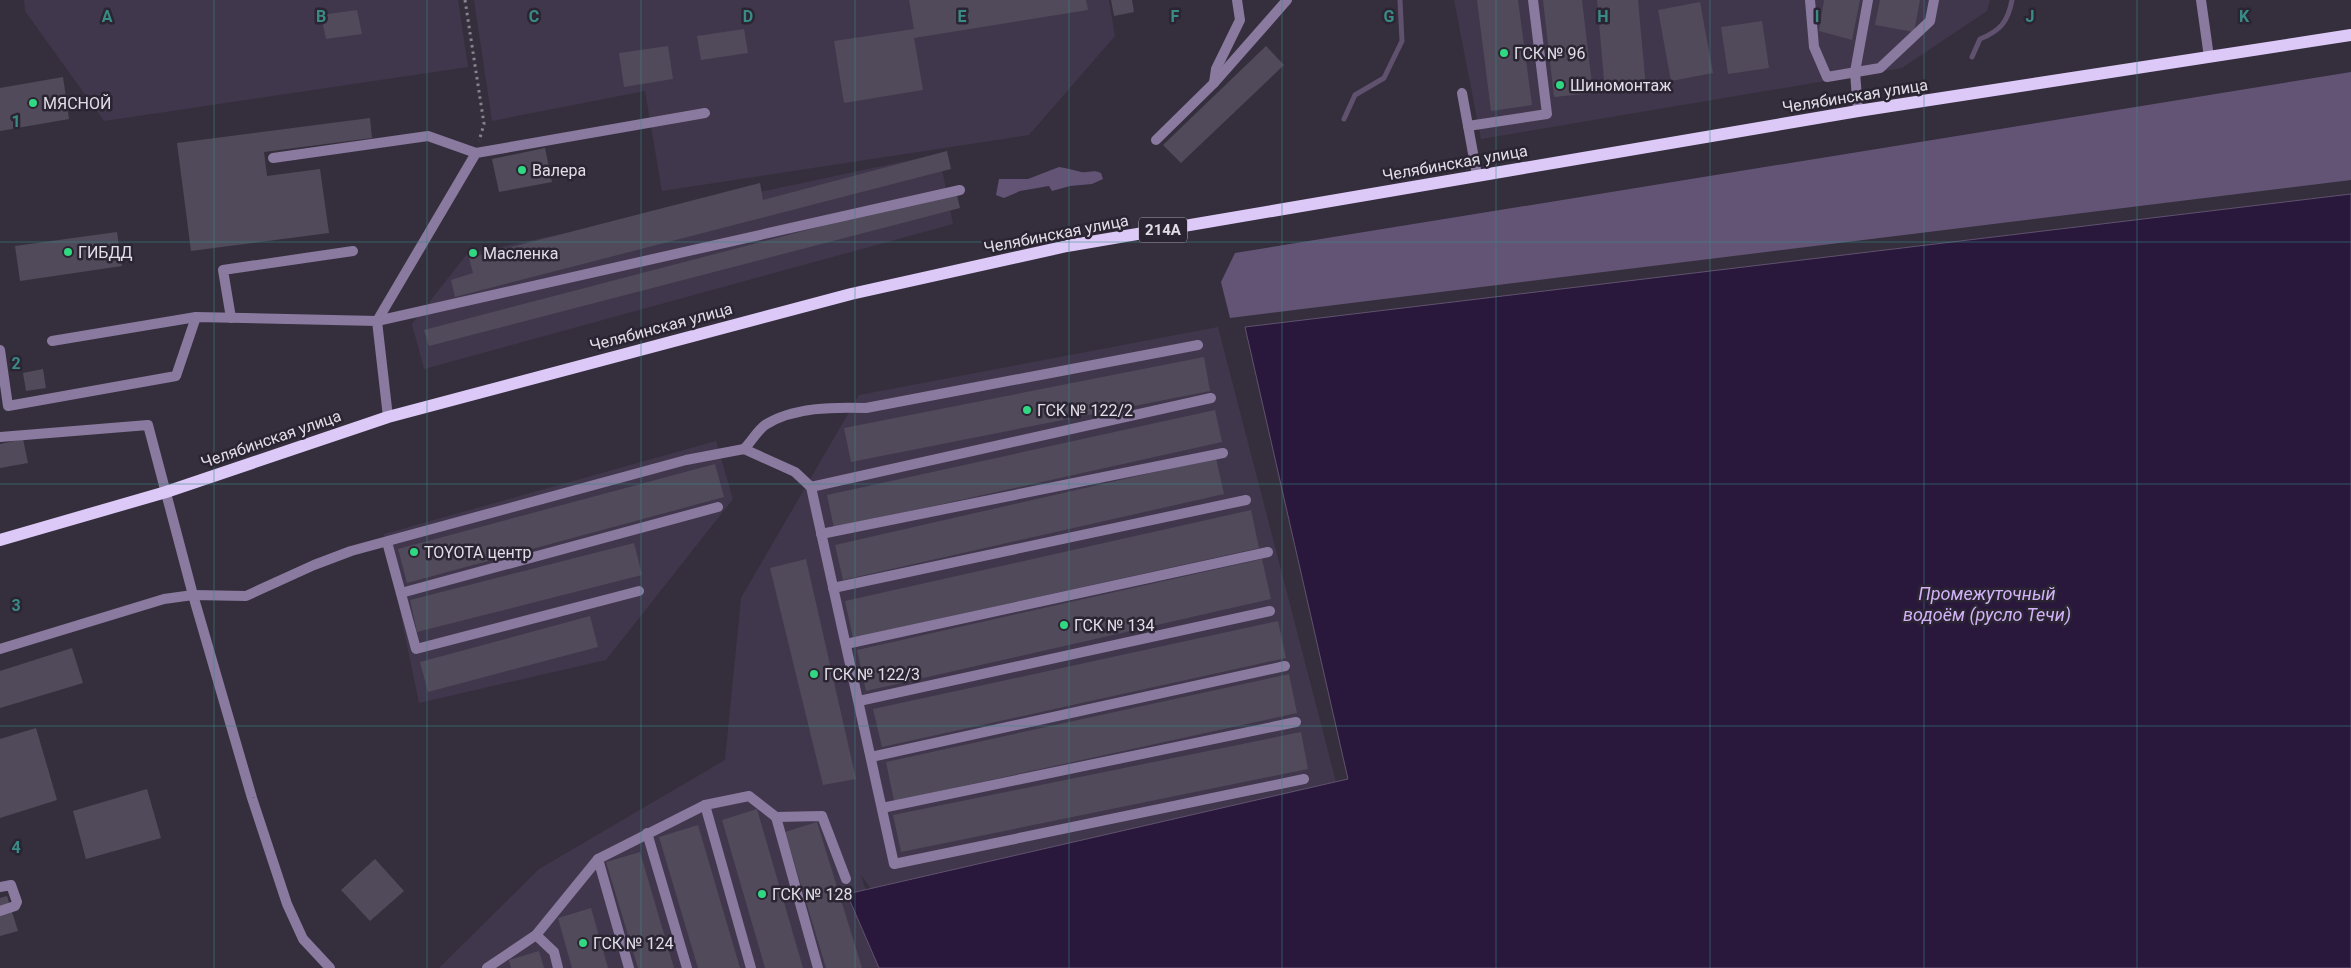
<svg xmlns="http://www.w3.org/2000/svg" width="2351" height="968" viewBox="0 0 2351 968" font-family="Roboto,sans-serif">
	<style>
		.built { fill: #40374c }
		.green { fill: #635476 }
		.water { fill: #29173c; stroke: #60526f }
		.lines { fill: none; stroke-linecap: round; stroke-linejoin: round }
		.stream { stroke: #60526f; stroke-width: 5 }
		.building { fill: #514a5a }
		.path { stroke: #87828d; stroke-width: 3; stroke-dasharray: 2.5 4; stroke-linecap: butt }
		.service { stroke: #8a7a9f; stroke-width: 10 }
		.primary { stroke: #ddc9f7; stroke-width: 12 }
		.grid { fill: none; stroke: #398b86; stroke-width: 1; stroke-opacity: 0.55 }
		.poi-dot { fill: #31d882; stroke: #2b2533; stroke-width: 2 }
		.labels { text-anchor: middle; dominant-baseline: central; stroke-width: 5; stroke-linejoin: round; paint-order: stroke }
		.shield { fill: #2b2533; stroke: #aaa6b0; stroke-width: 1 }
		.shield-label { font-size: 15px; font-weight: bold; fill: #e1dde6 }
		.poi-label { font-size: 16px; fill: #e1dde6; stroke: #2b2533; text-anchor: start }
		.street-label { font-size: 16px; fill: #e1dde6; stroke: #2b2533 }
		.water-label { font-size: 18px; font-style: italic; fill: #d2b3f7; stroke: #2b2533 }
		.grid-label { font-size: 16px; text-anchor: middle; font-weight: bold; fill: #398b86; stroke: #2b2533; stroke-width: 5; stroke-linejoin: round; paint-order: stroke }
	</style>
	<rect width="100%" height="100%" fill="#352f3d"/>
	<!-- built -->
	<g class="built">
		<path d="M24 0H458L468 67 104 121 25 11Z"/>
		<path d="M474 0H1109L1115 36 1029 135 662 191 645 91 492 121Z"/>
		<path d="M1454 0H1990L1987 11 1902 68 1481 139Z"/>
		<path d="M939 154 953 224 424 369 412 324 467 254Z"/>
		<path d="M1218 327 1336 782 871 889 861 875 890 968H439L539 869 725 760 741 598 859 395Z"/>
		<path d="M716 441 733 499 606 660 419 703 384 534Z"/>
	</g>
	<!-- green -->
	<g class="green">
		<path d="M2351 72V180L1230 318 1221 282 1235 253Z"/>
		<path d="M1059 167C1067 168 1073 170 1081 172 1089 173 1093 169 1101 173L1103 179 1092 184 1070 186 1052 191 1049 186 1020 191 1004 198 996 195 999 179H1028Z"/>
	</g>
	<!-- water -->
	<path class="water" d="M2351 194V968H879L847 894 1348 779 1245 327Z"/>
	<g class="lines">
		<!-- stream -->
		<g class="stream">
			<path d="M1972 57 1980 39C2000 31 2008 22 2012 0"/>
			<path d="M1344 119 1355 95 1384 78 1402 41 1400 0"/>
		</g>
	</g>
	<!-- building -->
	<g class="building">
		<path d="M909 0H1086L1088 10 914 38 923 90 844 103 834 41 914 29Z"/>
		<path d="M1111 0H1132L1134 12 1114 16Z"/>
		<path d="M1477 0H1518L1532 105 1491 111Z"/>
		<path d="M1543 0H1582L1593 93 1554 97Z"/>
		<path d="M1597 0H1638L1646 88 1605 91Z"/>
		<path d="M1824 0H1860L1852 40 1819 31Z"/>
		<path d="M1880 0H1920L1914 32 1875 25Z"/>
		<path d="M1700 2 1713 73 1671 81 1658 10Z"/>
		<path d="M357 10 362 34 326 39 321 15Z"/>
		<path d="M1762 21 1769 68 1728 74 1721 27Z"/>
		<path d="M744 29 748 53 701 60 697 36Z"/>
		<path d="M668 46 673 79 624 87 619 53Z"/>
		<path d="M1266 46 1284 65 1181 163 1163 145Z"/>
		<path d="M63 77 69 119 0 131V88Z"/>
		<path d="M370 118 372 138 264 152 267 176 320 169 329 233 191 251 177 143Z"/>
		<path d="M545 148 552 182 499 192 492 159Z"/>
		<path d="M947 151 951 169 455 297 451 280 473 273 469 258 760 183 763 200Z"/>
		<path d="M956 191 960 208 429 346 424 330Z"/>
		<path d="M117 232 122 266 20 281 15 246Z"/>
		<path d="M1204 357 1210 391 851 462 844 428Z"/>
		<path d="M43 369 46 388 26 391 23 373Z"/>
		<path d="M1215 410 1222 442 834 528 827 495Z"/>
		<path d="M23 439 28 463 0 468V444Z"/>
		<path d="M1216 458 1224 494 843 580 835 545Z"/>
		<path d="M715 464 724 497 407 583 398 549Z"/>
		<path d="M1251 510 1259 548 853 638 845 601Z"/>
		<path d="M634 543 642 575 417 632 410 600Z"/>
		<path d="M806 559 856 779 823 785 770 568Z"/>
		<path d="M1262 559 1271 599 866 691 857 650Z"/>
		<path d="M590 616 598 647 428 692 420 662Z"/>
		<path d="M1278 621 1286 658 882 747 873 709Z"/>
		<path d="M72 648 83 683 0 708V671Z"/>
		<path d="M1289 674 1297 713 894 801 886 762Z"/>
		<path d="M36 728 57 800 0 818V739Z"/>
		<path d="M1301 732 1308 769 901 852 893 815Z"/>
		<path d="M147 789 161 838 86 859 73 811Z"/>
		<path d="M757 809 803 968H765L722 820Z"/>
		<path d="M817 822 862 968H826L785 832Z"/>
		<path d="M698 825 740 968H698L659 837Z"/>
		<path d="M640 852 674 968H638L606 862Z"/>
		<path d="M375 859 404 891 370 921 341 890Z"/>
		<path d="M7 896 18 931 0 936V898Z"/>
		<path d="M591 908 608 968H572L558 918Z"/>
		<path d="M539 951 544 968H511L509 960Z"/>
	</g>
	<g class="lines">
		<!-- path -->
		<path class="path" d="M465 0 484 124 479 141"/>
		<!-- service -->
		<g class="service">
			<path d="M1810 0 1814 47 1827 77 1880 68 1930 21 1934 0"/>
			<path d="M2201 0 2209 57"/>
			<path d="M1214 83 1216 69 1240 20 1237 0"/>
			<path d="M1462 93 1477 175"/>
			<path d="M1858 111 1855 72 1868 0"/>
			<path d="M705 113 476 153 377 321 960 190"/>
			<path d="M1468 126 1547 114 1533 0"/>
			<path d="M1156 140 1214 83 1287 0"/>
			<path d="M273 158 428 136 476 153"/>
			<path d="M231 318 223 270 353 251"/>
			<path d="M52 341 196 317 377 321 388 417"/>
			<path d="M0 350 8 406 176 376 196 317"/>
			<path d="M0 437 148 425 193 595 252 798 287 904 303 939 330 968"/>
			<path d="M744 449C751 442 757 431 765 425 793 407 834 407 866 408L1198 345"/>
			<path d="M811 487 1211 398"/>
			<path d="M821 534 1223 453"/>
			<path d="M387 542 416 649 639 591"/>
			<path d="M833 588 1246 500"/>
			<path d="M401 593 718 507"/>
			<path d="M846 644 1268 552"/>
			<path d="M0 649 164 599 193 595 246 596 314 565 351 551 686 460 744 449 795 472 811 487 894 864 1304 779"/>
			<path d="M859 701 1270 611"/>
			<path d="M871 757 1285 666"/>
			<path d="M705 805 751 968"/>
			<path d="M882 808 1296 722"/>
			<path d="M776 817 818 968"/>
			<path d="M647 833 687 968"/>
			<path d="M598 859 629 968"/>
			<path d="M0 887 11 885 17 902 15 906 0 911"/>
			<path d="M536 935 554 952 558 968"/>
			<path d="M487 968 536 935 598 859 705 805 749 796 776 817 822 816 846 879"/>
		</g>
		<!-- primary -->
		<path class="primary" d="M0 540 166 492 388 417 851 294 1067 246 1858 111 2351 35"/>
	</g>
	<!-- grid -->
	<path class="grid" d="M214 0V968M427 0V968M641 0V968M855 0V968M1069 0V968M1282 0V968M1496 0V968M1710 0V968M1924 0V968M2137 0V968M0 242H2351M0 484H2351M0 726H2351"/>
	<!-- markers -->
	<g class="poi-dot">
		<circle cx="1504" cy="53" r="5"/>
		<circle cx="1560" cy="85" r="5"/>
		<circle cx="33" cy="103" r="5"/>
		<circle cx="522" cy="170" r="5"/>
		<circle cx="68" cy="252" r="5"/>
		<circle cx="473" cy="253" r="5"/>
		<circle cx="1027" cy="410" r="5"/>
		<circle cx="414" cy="552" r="5"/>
		<circle cx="1064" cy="625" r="5"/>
		<circle cx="814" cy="674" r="5"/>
		<circle cx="762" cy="894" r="5"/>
		<circle cx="583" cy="943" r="5"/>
	</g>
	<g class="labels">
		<!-- shield labels -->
		<rect class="shield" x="1139" y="217.5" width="48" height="25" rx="4"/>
		<g class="shield-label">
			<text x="1163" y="230">214А</text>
		</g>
		<!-- poi labels -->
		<g class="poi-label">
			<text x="1514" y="53">ГСК № 96</text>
			<text x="1570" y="85">Шиномонтаж</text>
			<text x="43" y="103">МЯСНОЙ</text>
			<text x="532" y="170">Валера</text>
			<text x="78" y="252">ГИБДД</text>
			<text x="483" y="253">Масленка</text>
			<text x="1037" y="410">ГСК № 122/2</text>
			<text x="424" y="552">TOYOTA центр</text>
			<text x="1074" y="625">ГСК № 134</text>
			<text x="824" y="674">ГСК № 122/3</text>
			<text x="772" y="894">ГСК № 128</text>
			<text x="593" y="943">ГСК № 124</text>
		</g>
		<!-- street labels -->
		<g class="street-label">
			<text transform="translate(1855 96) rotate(-9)">Челябинская улица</text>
			<text transform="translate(1455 163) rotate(-10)">Челябинская улица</text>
			<text transform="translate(1056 234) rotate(-11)">Челябинская улица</text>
			<text transform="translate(661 327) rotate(-15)">Челябинская улица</text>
			<text transform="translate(271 439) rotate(-19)">Челябинская улица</text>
		</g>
		<!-- water labels -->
		<g class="water-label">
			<text x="1987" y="593">Промежуточный<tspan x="1987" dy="21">водоём (русло Течи)</tspan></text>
		</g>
	</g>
	<g class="grid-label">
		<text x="107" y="22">A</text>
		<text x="321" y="22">B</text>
		<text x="534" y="22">C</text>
		<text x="748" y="22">D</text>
		<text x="962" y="22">E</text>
		<text x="1175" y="22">F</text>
		<text x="1389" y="22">G</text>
		<text x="1603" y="22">H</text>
		<text x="1817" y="22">I</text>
		<text x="2030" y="22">J</text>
		<text x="2244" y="22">K</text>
		<text x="16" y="127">1</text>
		<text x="16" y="369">2</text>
		<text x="16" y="611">3</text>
		<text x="16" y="853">4</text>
	</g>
</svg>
